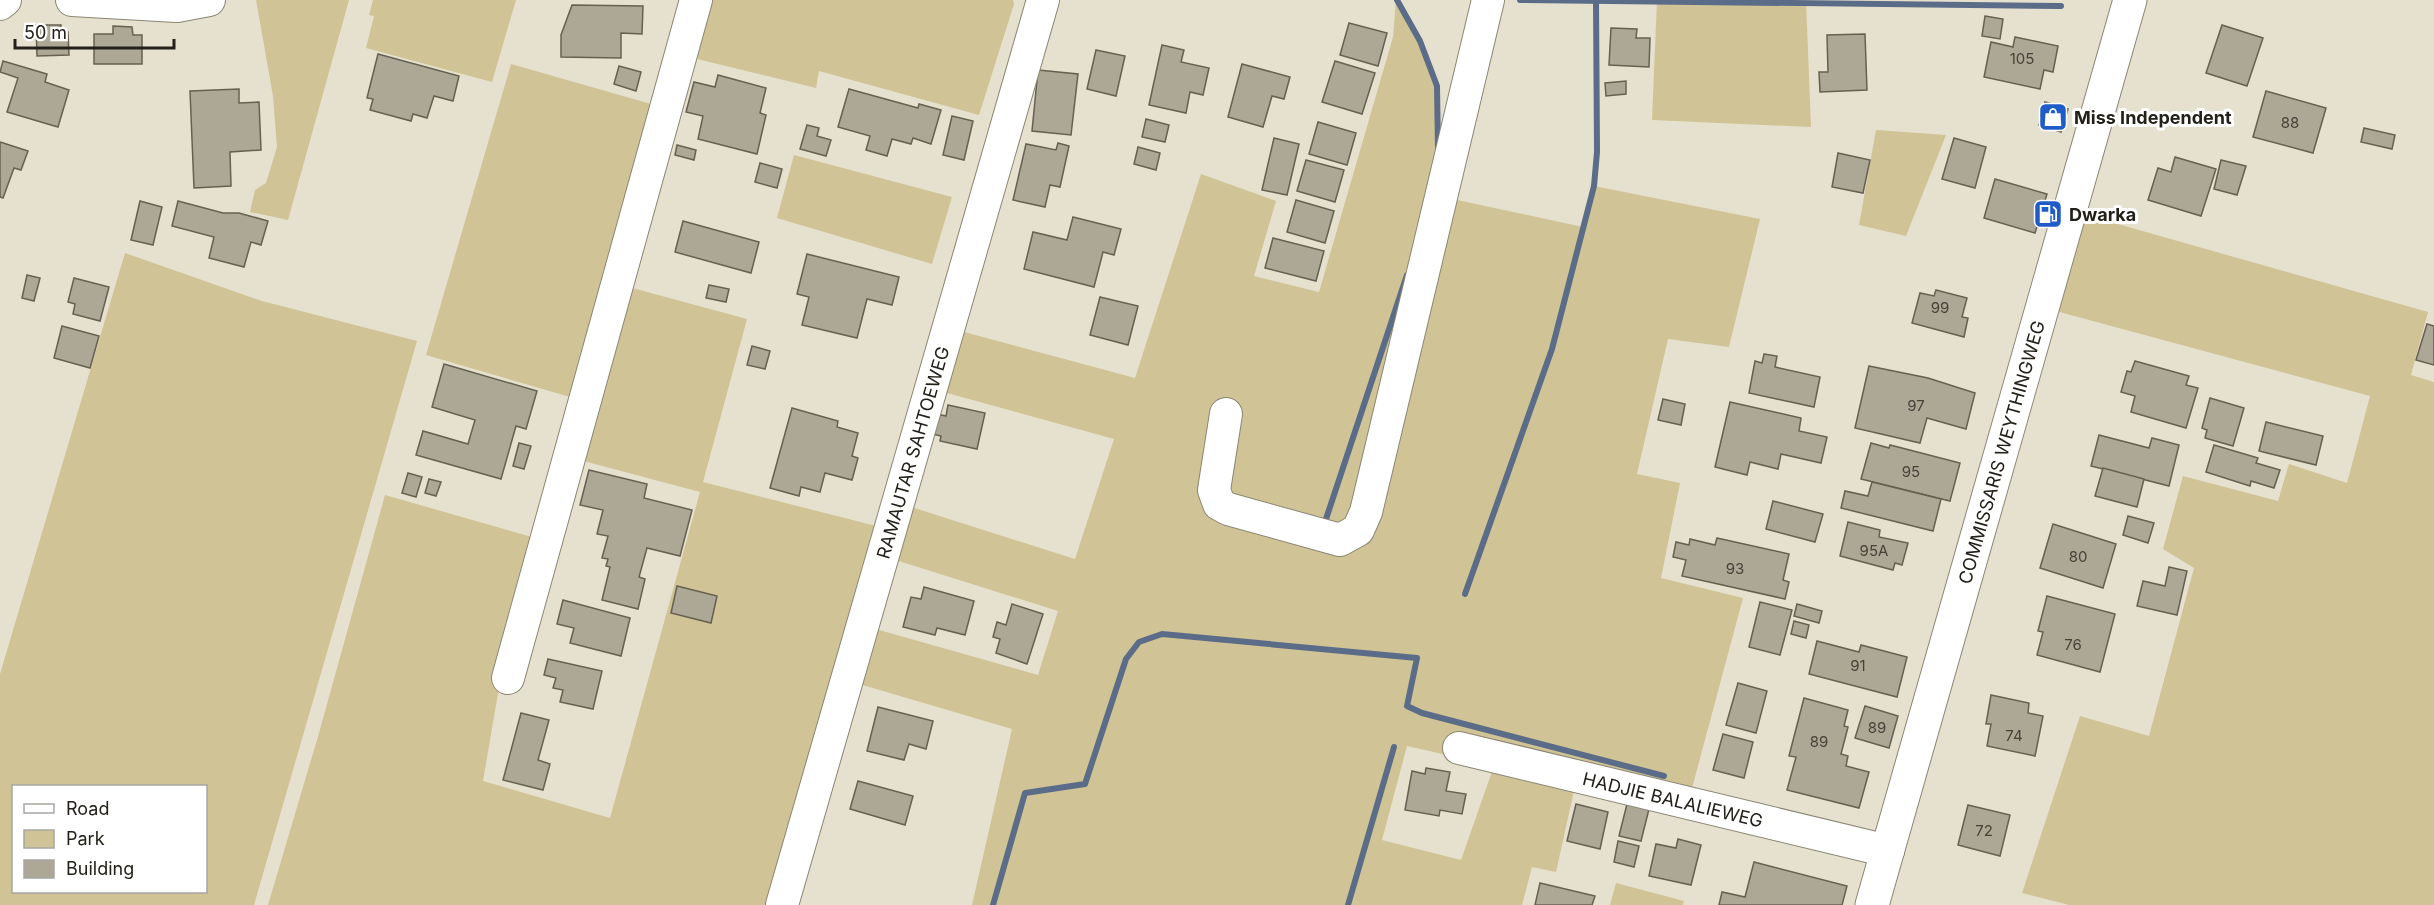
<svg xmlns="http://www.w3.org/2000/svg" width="2434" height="905" viewBox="0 0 2434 905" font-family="Inter,sans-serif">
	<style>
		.green { fill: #d0c395; fill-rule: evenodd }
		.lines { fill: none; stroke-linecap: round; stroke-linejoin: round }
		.stream { stroke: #5b6c88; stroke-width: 6 }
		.building { fill: #ada896; stroke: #656050; stroke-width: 1.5 }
		.minor-casing { stroke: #8b8674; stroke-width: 34 }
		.major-casing { stroke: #8b8674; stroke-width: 35 }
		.minor { stroke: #fff; stroke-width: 32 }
		.major { stroke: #fff; stroke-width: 33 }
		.labels { text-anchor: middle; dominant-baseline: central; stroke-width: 6; stroke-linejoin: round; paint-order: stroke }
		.number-label { font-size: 15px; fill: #454238 }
		.poi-label { font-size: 18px; font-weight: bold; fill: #222019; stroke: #fff; text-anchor: start }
		.street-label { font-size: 18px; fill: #222019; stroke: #fff }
	</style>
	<rect width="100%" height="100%" fill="#e6e1ce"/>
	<!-- green -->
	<g class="green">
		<path d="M256 0H349L288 220 250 212 255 190 266 183 277 147 273 96Z"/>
		<path d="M373 0H516L492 82 366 48 374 16 369 15Z"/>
		<path d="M705 0H1013L1014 4 979 115 819 71 816 88 689 57Z"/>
		<path d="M1396 0 1420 41 1437 86 1438 183 1434 195 1583 227 1594 186 1760 219 1729 347 1668 339 1637 474 1680 483 1661 578 1743 598 1691 792 1451 756 1407 746 1382 840 1461 860 1495 763 1576 782 1556 872 1532 867 1522 905H972L1012 729 849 681 865 626 1038 675 1058 611 889 558 905 505 1075 559 1114 439 936 390 953 329 1135 378 1201 174 1276 201 1254 276 1319 292 1393 37Z"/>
		<path d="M1657 0H1806L1811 127 1652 120Z"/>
		<path d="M511 64 651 104 570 397 426 355Z"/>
		<path d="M1876 130 1946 135 1906 236 1859 225Z"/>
		<path d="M794 155 952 197 932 264 777 218Z"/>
		<path d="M2079 213 2428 312 2411 375 2434 382V905H2069L2022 893 2080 716 2149 736 2194 568 2163 549 2183 476 2278 501 2289 464 2347 483 2370 396 2052 310Z"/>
		<path d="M125 253 262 301 417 341 254 905H0V674ZM206 786V892H14V786Z"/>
		<path d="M625 286 747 319 703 482 880 527 771 905H268L319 733 385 495 539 539 501 676 483 781 610 818 700 492 576 459Z"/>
		<path d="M1616 883 1684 901 1683 905H1610Z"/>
	</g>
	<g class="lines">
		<!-- stream -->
		<g class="stream">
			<path d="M1397 0 1420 41 1437 86 1438 150"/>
			<path d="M1520 0 2061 6"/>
			<path d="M1326 519 1407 275"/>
			<path d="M1465 594 1552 349 1594 186 1597 152 1596 1"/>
			<path d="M993 905 1025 793 1085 784 1126 659 1139 642 1162 634 1417 658 1407 706 1422 713 1664 776"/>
			<path d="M1348 905 1394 747"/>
		</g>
	</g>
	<!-- building -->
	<g class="building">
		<path d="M572 5 643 6 642 34 621 33V58L561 57V35Z"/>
		<path d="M1985 16 2003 19 2000 39 1982 36Z"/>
		<path d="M1349 23 1387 33 1378 66 1340 55Z"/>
		<path d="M36 25H61V32H68L69 55 37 56Z"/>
		<path d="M2222 25 2263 38 2247 86 2206 73Z"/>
		<path d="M113 26 132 27 133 35H142V64H94V34H113Z"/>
		<path d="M1611 28 1637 29 1636 38H1650L1649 67 1609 65Z"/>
		<path d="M1865 34 1867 90 1820 92 1819 72H1828L1827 35Z"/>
		<path d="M2015 37 2058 46 2053 72 2044 70 2040 89 1984 77 1991 42 2013 47Z"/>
		<path d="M1162 45 1184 50 1181 62 1209 68 1203 95 1190 92 1186 113 1149 105Z"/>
		<path d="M1096 50 1125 56 1116 96 1087 89Z"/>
		<path d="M378 54 459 76 453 101 434 96 427 118 413 114 411 121 370 110 373 99 367 98Z"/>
		<path d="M3 61 47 74 45 82 69 90 58 127 7 112 18 78 0 72Z"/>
		<path d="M1335 61 1375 73 1362 114 1322 102Z"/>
		<path d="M1242 64 1290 77 1284 99 1272 96 1263 127 1228 117Z"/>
		<path d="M619 66 641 72 636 91 614 84Z"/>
		<path d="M1038 70 1078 74 1071 135 1032 131Z"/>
		<path d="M718 75 766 88 760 113 766 115 757 154 698 139 703 116 686 112 694 82 715 87Z"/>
		<path d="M1626 81V94L1606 96 1605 83Z"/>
		<path d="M239 89V103L259 102 261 150 230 152 231 186 194 188 190 91Z"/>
		<path d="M849 89 918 108 919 104 941 110 931 144 913 138 911 144 892 139 887 156 866 150 870 136 838 127Z"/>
		<path d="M2266 91 2326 108 2313 153 2253 137Z"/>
		<path d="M2045 102 2068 109 2061 132 2039 125Z"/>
		<path d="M952 116 973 121 964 160 943 155Z"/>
		<path d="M1146 119 1169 125 1165 142 1142 137Z"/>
		<path d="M1318 122 1356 133 1347 165 1309 154Z"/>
		<path d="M807 125 819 128 817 136 831 140 826 156 800 149Z"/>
		<path d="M2364 128 2395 135 2392 149 2361 142Z"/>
		<path d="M1274 138 1299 144 1287 195 1262 190Z"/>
		<path d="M1954 138 1986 147 1975 188 1942 179Z"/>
		<path d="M0 142 28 151 21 170 14 168 3 198 0 197Z"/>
		<path d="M1058 143 1069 146 1060 187 1050 185 1045 207 1013 200 1026 144 1056 150Z"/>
		<path d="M677 145 696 150 694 160 675 155Z"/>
		<path d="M1138 147 1160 153 1156 170 1134 164Z"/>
		<path d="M1838 153 1870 160 1863 193 1832 187Z"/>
		<path d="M2175 157 2216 169 2201 216 2148 200 2158 168 2171 172Z"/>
		<path d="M1306 160 1344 170 1335 202 1297 191Z"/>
		<path d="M2221 160 2246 166 2237 195 2214 189Z"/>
		<path d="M760 163 782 169 777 188 755 182Z"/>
		<path d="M1995 179 2047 194 2035 233 1984 218Z"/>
		<path d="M1296 200 1334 211 1325 243 1287 232Z"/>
		<path d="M140 201 162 207 153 245 131 240Z"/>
		<path d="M178 201 223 213H239L268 221 261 245 251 242 244 267 209 258 214 237 172 226Z"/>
		<path d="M1073 217 1121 229 1114 255 1103 252 1094 287 1024 269 1033 232 1067 240Z"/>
		<path d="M683 221 759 242 751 273 675 252Z"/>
		<path d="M1273 238 1324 251 1316 281 1265 268Z"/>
		<path d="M807 254 899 277 892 305 867 299 857 338 802 325 809 297 797 294Z"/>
		<path d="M27 275 40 278 34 301 22 298Z"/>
		<path d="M74 278 109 287 100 321 73 314 75 304 68 302Z"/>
		<path d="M709 285 729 289 726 302 706 298Z"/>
		<path d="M1936 290 1967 298 1962 317 1968 318 1964 337 1912 323 1920 293 1934 296Z"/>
		<path d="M1100 297 1138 306 1128 345 1090 335Z"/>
		<path d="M2427 324 2434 326V365L2416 360Z"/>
		<path d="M62 326 99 336 90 368 54 358Z"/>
		<path d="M752 346 770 351 765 369 747 365Z"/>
		<path d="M1764 354 1777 356 1775 367 1820 377 1814 407 1749 393 1755 361 1762 363Z"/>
		<path d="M2135 361 2189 376 2186 385 2198 388 2186 428 2131 412 2135 396 2121 392 2127 371 2131 372Z"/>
		<path d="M444 364 537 391 526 429 516 426 501 479 416 455 423 431 468 444 475 420 432 407Z"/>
		<path d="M1869 366 1928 378 1975 393 1966 429 1927 418 1920 443 1855 428Z"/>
		<path d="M2210 398 2244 408 2233 446 2205 438 2207 430 2202 428Z"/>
		<path d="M1663 399 1685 404 1681 425 1658 420Z"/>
		<path d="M1730 402 1801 418 1799 431 1827 437 1821 463 1781 454 1778 469 1750 462 1747 475 1715 467Z"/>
		<path d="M948 405 985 413 977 449 940 441 941 436 924 432 928 412 946 416Z"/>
		<path d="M792 408 838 421 837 427 858 433 852 456 858 458 852 480 825 473 820 492 801 487 799 496 770 488Z"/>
		<path d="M2266 422 2323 436 2316 465 2259 451Z"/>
		<path d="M2099 435 2149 448 2152 438 2179 445 2169 486 2091 466Z"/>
		<path d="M519 443 531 446 524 469 513 466Z"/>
		<path d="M1871 443 1889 448 1890 445 1960 463 1950 501 1861 479Z"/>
		<path d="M2214 445 2258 458 2256 463 2280 470 2274 488 2251 481 2250 486 2206 472Z"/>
		<path d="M2103 468 2144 479 2137 507 2095 496Z"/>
		<path d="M589 470 647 484 644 498 692 510 680 556 647 548 639 577 645 579 638 609 602 600 610 567 606 566 608 559 602 558 608 536 597 534 603 510 580 505Z"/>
		<path d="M408 473 422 477 416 497 402 493Z"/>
		<path d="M429 479 441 482 436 496 425 493Z"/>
		<path d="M1872 482 1941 499 1933 531 1841 508 1845 491 1868 496Z"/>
		<path d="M1773 501 1823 514 1815 542 1766 529Z"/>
		<path d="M2128 516 2154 523 2148 543 2123 535Z"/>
		<path d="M1848 522 1880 530 1879 537 1908 543 1902 565 1895 563 1893 570 1840 556Z"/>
		<path d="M2053 524 2116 544 2103 588 2040 568Z"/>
		<path d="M1717 538 1789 554 1783 580 1789 582 1785 599 1682 576 1686 560 1673 557 1676 542 1689 545 1690 539 1715 545Z"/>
		<path d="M2169 567 2187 571 2177 615 2137 606 2143 581 2165 586Z"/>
		<path d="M677 586 717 596 711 623 671 613Z"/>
		<path d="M924 587 974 601 965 635 937 628 935 635 903 627 911 597 921 599Z"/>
		<path d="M2047 596 2115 614 2100 672 2037 655 2043 632 2038 631Z"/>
		<path d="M563 600 630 618 621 656 570 643 574 628 557 624Z"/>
		<path d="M1760 602 1792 610 1780 655 1749 647Z"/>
		<path d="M1012 604 1043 614 1027 664 996 653 1000 639 993 637 997 622 1006 625Z"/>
		<path d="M1797 604 1822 611 1819 623 1794 616Z"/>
		<path d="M1794 621 1809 625 1806 638 1791 634Z"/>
		<path d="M1817 641 1859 652 1861 645 1907 657 1897 697 1809 674Z"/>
		<path d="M548 659 602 671 593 709 560 702 563 690 553 688 556 678 544 675Z"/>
		<path d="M1738 683 1767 691 1756 733 1726 725Z"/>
		<path d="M1991 695 2029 703 2028 713 2043 716 2035 756 1987 746 1991 724H1986Z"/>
		<path d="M1804 698 1848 710 1844 726 1848 727 1841 754 1848 756 1846 766 1869 772 1859 808 1787 790 1796 757 1789 756Z"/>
		<path d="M1865 706 1898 716 1889 748 1855 738Z"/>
		<path d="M878 707 933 721 926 749 909 744 904 760 867 751Z"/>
		<path d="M521 713 549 720 538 760 550 764 543 790 503 780Z"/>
		<path d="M1723 734 1753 742 1744 778 1713 770Z"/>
		<path d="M1426 768 1450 772 1446 791 1466 794 1462 814 1440 810 1439 816 1405 810 1412 771 1425 774Z"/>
		<path d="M858 781 913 796 905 825 850 809Z"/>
		<path d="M1576 804 1608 812 1600 849 1567 841Z"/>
		<path d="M1627 804 1649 809 1641 841 1619 836Z"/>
		<path d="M1968 805 2010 815 2000 856 1958 845Z"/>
		<path d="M1678 839 1701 845 1691 885 1649 876 1656 844 1676 848Z"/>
		<path d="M1618 841 1639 846 1634 867 1614 862Z"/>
		<path d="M1754 862 1847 886 1842 905H1719L1722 892 1745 897Z"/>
		<path d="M1540 883 1595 896 1592 905H1535Z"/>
	</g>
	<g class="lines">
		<!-- minor casing -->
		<g class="minor-casing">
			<g id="minor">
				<path d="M72 0 177 6 209 0"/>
				<path d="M0 4 5 0"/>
				<path d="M1226 414 1214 490 1219 504 1228 509 1340 540 1358 530 1366 512 1488 0"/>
				<path d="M508 678 696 0"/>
				<path id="s1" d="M1459 748 1888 851"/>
				<path id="s2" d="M782 905 1043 0"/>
			</g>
		</g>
		<!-- major casing -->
		<g class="major-casing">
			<g id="major">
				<path id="s3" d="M1872 905 2130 0"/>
			</g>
		</g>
		<!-- minor -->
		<use href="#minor" class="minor"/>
		<!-- major -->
		<use href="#major" class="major"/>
	</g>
	<!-- icons -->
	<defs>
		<g id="shop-square" transform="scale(1.5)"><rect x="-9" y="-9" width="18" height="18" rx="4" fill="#205cc9" stroke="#fff"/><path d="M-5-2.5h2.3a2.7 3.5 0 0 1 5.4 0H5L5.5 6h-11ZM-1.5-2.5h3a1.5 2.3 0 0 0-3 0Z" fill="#fff"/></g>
		<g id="fuel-square" transform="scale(1.5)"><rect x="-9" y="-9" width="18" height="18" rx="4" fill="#205cc9" stroke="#fff"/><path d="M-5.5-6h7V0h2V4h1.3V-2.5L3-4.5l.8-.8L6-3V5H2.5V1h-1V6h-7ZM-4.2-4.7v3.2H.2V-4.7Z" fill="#fff"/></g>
	</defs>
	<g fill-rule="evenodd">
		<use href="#shop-square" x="2053" y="117"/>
		<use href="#fuel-square" x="2048" y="214"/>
	</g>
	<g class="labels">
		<!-- number labels -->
		<g class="number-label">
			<text x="2022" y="58">105</text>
			<text x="2290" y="122">88</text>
			<text x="1940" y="307">99</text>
			<text x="1916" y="405">97</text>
			<text x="1911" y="471">95</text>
			<text x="1874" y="550">95A</text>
			<text x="2078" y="556">80</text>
			<text x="1735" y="568">93</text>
			<text x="2073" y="644">76</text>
			<text x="1858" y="665">91</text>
			<text x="1877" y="727">89</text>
			<text x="2014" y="735">74</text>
			<text x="1819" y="741">89</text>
			<text x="1984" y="830">72</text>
		</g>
		<!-- poi labels -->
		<g class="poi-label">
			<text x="2074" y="117">Miss Independent</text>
			<text x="2069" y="214">Dwarka</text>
		</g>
		<!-- street labels -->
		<g class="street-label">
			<text stroke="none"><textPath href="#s2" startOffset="471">RAMAUTAR SAHTOEWEG</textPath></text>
			<text stroke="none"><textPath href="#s3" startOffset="471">COMMISSARIS WEYTHINGWEG</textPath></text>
			<text stroke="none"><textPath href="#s1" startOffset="220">HADJIE BALALIEWEG</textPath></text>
		</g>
	</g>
	<!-- legend -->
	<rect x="12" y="785" width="195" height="108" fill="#ffffff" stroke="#a7a6a3" stroke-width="1.5"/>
	<rect x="24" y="804" width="30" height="9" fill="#ffffff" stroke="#a7a6a3" stroke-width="1.5"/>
	<text x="66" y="815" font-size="18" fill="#222019">Road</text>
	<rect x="24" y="830" width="30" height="18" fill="#d0c395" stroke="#a7a6a3" stroke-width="1.5"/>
	<text x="66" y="845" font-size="18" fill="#222019">Park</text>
	<rect x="24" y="860" width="30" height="18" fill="#ada896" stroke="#a7a6a3" stroke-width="1.5"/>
	<text x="66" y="875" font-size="18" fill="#222019">Building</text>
	<!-- scale -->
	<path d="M15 39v9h159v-9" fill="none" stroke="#222019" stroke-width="3"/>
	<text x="24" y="39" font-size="18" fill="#222019" stroke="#ffffff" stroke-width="4.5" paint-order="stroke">50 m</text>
</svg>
